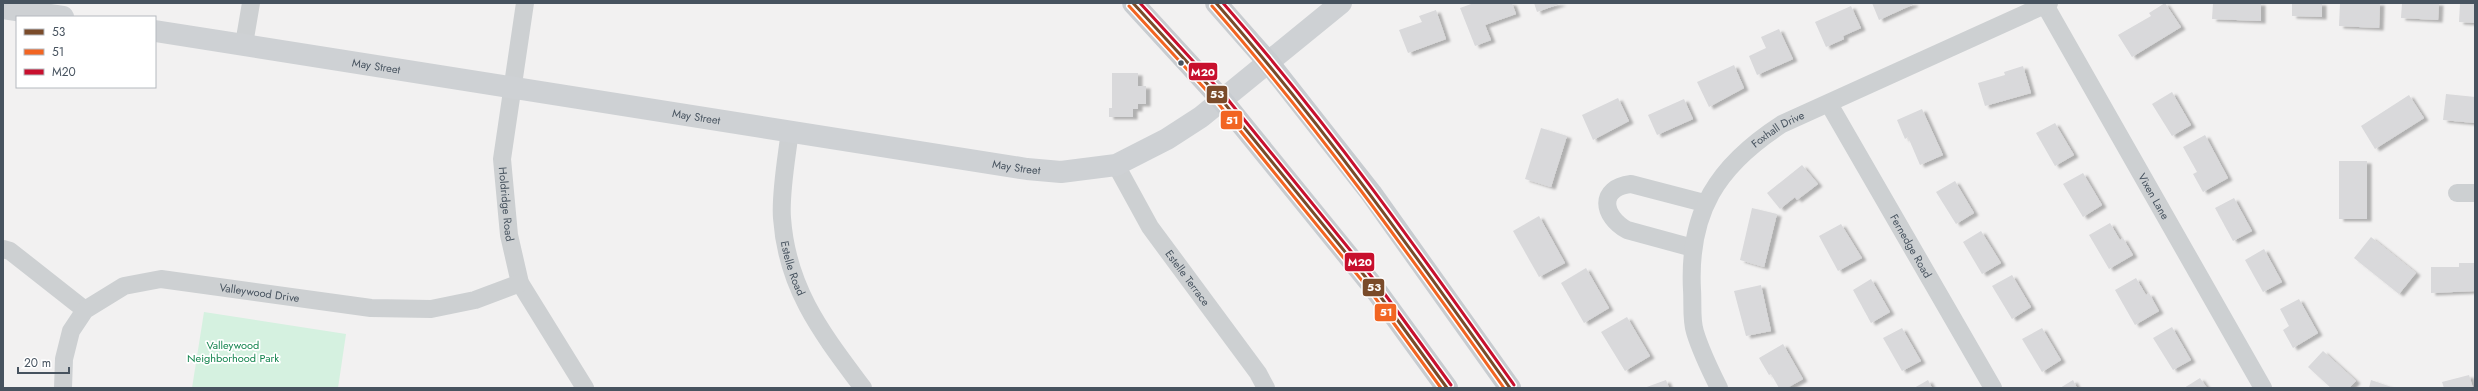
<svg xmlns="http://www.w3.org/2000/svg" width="2478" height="391" viewBox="0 0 2478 391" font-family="Jost,sans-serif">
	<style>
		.green { fill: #d5f1e0 }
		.building { fill: #d9d9db; filter: url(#shadow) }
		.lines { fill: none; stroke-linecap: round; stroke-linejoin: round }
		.street { stroke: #cdd0d2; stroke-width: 18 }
		.secondary { stroke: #ced1d4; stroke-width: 22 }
		.primary { stroke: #c8ccd0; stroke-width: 22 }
		.bus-1-casing { stroke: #fff; stroke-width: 6 }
		.bus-2-casing { stroke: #fff; stroke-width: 6 }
		.bus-3-casing { stroke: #fff; stroke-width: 6 }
		.bus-1 { stroke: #7a4b2a; stroke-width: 3 }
		.bus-2 { stroke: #f26522; stroke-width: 3 }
		.bus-3 { stroke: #c8102e; stroke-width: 3 }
		.bus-dot { fill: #47535f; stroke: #fff; stroke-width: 1.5 }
		.labels { text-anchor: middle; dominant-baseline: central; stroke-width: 3.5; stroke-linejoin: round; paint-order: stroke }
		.street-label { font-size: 11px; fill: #47535f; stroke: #fff }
		.park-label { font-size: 11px; fill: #14844e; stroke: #fff }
		.line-badge { stroke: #fff; stroke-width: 1.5 }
		.badge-label { font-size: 11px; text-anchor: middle; font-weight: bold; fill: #fff }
	</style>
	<defs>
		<filter id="shadow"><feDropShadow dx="4.5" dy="2.5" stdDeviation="1" flood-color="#0004"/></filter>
	</defs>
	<rect width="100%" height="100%" fill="#f2f1f1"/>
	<!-- green -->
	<path class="green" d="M204 312 346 334 338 388H192Z"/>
	<!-- building -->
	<g class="building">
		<path d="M1474 3H1512L1516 14 1485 25 1491 40 1475 46 1460 8Z"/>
		<path d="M1534 3H1562L1537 12Z"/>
		<path d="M1872 3H1913L1914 4 1879 20Z"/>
		<path d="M2165 3 2181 27 2132 57 2118 35 2151 16 2149 13Z"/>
		<path d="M2213 3H2261V21L2212 19Z"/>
		<path d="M2292 3H2322V17L2292 16Z"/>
		<path d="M2340 3H2380L2379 28 2339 26Z"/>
		<path d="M2402 3H2439L2438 20 2401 18Z"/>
		<path d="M2460 3H2475V23L2459 22Z"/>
		<path d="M1851 6 1861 28 1843 36 1844 39 1826 47 1815 22Z"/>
		<path d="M1436 10 1446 39 1408 53 1399 30 1422 22 1419 16Z"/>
		<path d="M1779 29 1793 59 1757 75 1749 56 1766 48 1761 37Z"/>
		<path d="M1734 65 1744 88 1709 107 1697 82Z"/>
		<path d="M2023 66 2031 93 1985 106 1978 83 2005 75 2004 72Z"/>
		<path d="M1112 73H1138V86H1146V104H1138V109H1133V117H1109V108H1112Z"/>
		<path d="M2172 92 2191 125 2172 136 2152 104Z"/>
		<path d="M2446 94 2475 97V123L2443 120Z"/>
		<path d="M2409 95 2424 118 2375 149 2361 126Z"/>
		<path d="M1618 98 1629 121 1593 140 1582 115Z"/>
		<path d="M1684 99 1693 119 1657 135 1648 115Z"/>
		<path d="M1922 109 1943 155 1920 165 1908 137 1905 139 1897 120Z"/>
		<path d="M2055 123 2074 155 2055 166 2036 133Z"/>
		<path d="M1541 128 1567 136 1551 187 1525 179Z"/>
		<path d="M2205 135 2228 178 2203 192 2193 174 2197 172 2183 147Z"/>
		<rect x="2339" y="161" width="28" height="58"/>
		<path d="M1802 165 1818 184 1797 200 1795 197 1780 209 1767 193Z"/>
		<path d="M2083 173 2102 205 2083 217 2063 184Z"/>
		<path d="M1955 181 1974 213 1956 224 1936 192Z"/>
		<path d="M2234 198 2252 231 2233 241 2215 208Z"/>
		<path d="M1752 208 1777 214 1764 267 1740 260Z"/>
		<path d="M1539 216 1565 263 1539 277 1513 231Z"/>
		<path d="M2110 223 2120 240 2123 238 2133 255 2109 269 2089 235Z"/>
		<path d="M1841 224 1862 258 1838 271 1819 236Z"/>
		<path d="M1981 231 2001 263 1982 274 1963 242Z"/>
		<path d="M2371 237 2416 273 2399 294 2354 258Z"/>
		<path d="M2264 249 2282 282 2263 292 2245 260Z"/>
		<path d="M2459 263H2475V291L2431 293V267H2459Z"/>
		<path d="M1586 268 1609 308 1584 323 1561 283Z"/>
		<path d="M2012 275 2031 307 2012 319 1992 286Z"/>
		<path d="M2136 278 2146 295 2149 293 2159 311 2135 325 2115 290Z"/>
		<path d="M1871 279 1890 312 1871 323 1853 290Z"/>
		<path d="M1761 285 1771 331 1746 336 1734 291Z"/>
		<path d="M2299 299 2318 333 2293 348 2283 330 2289 326 2280 309Z"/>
		<path d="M1627 317 1650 356 1625 371 1601 332Z"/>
		<path d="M2172 327 2191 360 2173 370 2153 338Z"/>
		<path d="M1902 328 1921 361 1902 371 1883 338Z"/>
		<path d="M2042 328 2061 360 2042 372 2022 339Z"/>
		<path d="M1783 344 1803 379 1787 388H1779L1771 374 1769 375 1759 358Z"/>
		<path d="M2323 351 2356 381 2349 388H2331L2308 367Z"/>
		<path d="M2469 375 2473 388H2444L2442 382Z"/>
		<path d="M2200 378 2207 388H2184Z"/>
		<path d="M1666 380 1669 388H1644Z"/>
		<path d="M1928 380 1932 388H1914Z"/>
		<path d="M2073 380 2077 388H2060Z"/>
		<path d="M2371 380 2394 388H2369Z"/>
	</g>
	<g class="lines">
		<!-- street -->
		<g class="street">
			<path id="s1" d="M525 3 502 159 509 235 520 283 585 388"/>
			<path id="s2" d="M2045 5 2263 388"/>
			<path d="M244 44 251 3"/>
			<path id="s3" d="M1829 104 1993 388"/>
			<path id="s4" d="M790 130C787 156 780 193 782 218 787 289 822 333 863 388"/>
			<path id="s5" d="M1116 165 1150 227 1258 373 1266 388"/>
			<path d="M2457 193H2475"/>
			<path d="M1693 248 1627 230C1602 216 1598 188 1631 184L1704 203"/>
			<path d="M3 249 10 251 85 310"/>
			<path id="s6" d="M63 388 64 359 71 331 85 310 124 286 161 279 371 308 431 309 475 300 520 283"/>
			<path id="s7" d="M1719 388C1710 370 1701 352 1695 332 1691 320 1693 303 1692 290 1688 212 1717 166 1782 124L2049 3"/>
		</g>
		<!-- secondary -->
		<g class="secondary">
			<path d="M3 8 63 17"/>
			<path id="s8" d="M155 31 1027 169 1061 172 1116 165 1167 139 1201 117 1341 3"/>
		</g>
		<!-- primary -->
		<g class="primary">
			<path d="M1133 3 1221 99 1372 285 1447 388"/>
			<path d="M1216 3 1268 62 1371 193 1510 388"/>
		</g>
		<!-- bus-1 casing -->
		<g class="bus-1-casing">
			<g id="bus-1">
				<path d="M1133 3 1221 99 1372 285 1447 388"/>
				<path d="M1216 3C1323 125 1416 256 1510 388"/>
			</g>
		</g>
		<!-- bus-2 casing -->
		<g class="bus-2-casing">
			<g id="bus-2">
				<path d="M1129 6 1217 102 1368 288 1441 388"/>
				<path d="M1212 6C1318 127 1411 257 1504 388"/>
			</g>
		</g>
		<!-- bus-3 casing -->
		<g class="bus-3-casing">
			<g id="bus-3">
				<path d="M1140 3 1225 96 1376 282 1451 385"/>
				<path d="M1223 3C1329 124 1421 254 1514 385"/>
			</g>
		</g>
		<!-- bus-1 -->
		<use href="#bus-1" class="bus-1"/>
		<!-- bus-2 -->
		<use href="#bus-2" class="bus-2"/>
		<!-- bus-3 -->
		<use href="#bus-3" class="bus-3"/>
	</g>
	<!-- markers -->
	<circle class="bus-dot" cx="1181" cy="63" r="3.5"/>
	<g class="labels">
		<!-- street labels -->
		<g class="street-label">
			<text stroke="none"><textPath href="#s8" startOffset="224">May Street</textPath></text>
			<text stroke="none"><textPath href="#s8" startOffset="548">May Street</textPath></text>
			<text stroke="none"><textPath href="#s7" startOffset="297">Foxhall Drive</textPath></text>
			<text stroke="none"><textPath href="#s8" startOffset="872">May Street</textPath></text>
			<text stroke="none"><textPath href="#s2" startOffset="220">Vixen Lane</textPath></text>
			<text stroke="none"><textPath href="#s1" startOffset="203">Holdridge Road</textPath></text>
			<text stroke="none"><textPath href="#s3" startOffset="164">Fernedge Road</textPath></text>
			<text stroke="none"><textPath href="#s4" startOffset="140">Estelle Road</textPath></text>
			<text stroke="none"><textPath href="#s5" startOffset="134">Estelle Terrace</textPath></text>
			<text stroke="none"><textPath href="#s6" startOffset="266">Valleywood Drive</textPath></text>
		</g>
		<!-- park labels -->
		<g class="park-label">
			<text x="233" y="345">Valleywood<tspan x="233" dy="13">Neighborhood Park</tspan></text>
		</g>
	</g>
	<g class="line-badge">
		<rect x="1188" y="62" width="30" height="19" rx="4" fill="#c8102e"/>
		<rect x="1206" y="85" width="22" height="19" rx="4" fill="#7a4b2a"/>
		<rect x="1220" y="110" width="23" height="20" rx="4" fill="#f26522"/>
		<rect x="1344" y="252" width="31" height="20" rx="4" fill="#c8102e"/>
		<rect x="1362" y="278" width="23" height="19" rx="4" fill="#7a4b2a"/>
		<rect x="1374" y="303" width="23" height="19" rx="4" fill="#f26522"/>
	</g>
	<g class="badge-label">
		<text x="1203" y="76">M20</text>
		<text x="1217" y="98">53</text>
		<text x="1232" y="124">51</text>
		<text x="1360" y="266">M20</text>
		<text x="1374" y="291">53</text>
		<text x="1386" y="316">51</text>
	</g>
	<!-- border -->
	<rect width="2478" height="391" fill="none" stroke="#47535f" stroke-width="8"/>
	<!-- legend -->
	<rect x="16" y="16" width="140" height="72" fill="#ffffff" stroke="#b5babf"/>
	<rect x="24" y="29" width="20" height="6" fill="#7a4b2a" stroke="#b5babf"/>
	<text x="52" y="36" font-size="12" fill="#47535f">53</text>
	<rect x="24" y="49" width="20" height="6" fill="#f26522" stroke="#b5babf"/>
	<text x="52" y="56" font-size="12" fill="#47535f">51</text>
	<rect x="24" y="69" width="20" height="6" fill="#c8102e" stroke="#b5babf"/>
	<text x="52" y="76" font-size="12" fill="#47535f">M20</text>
	<!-- scale -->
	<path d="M18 367v6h51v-6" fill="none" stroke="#47535f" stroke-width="2"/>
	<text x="24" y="367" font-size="12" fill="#47535f" stroke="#ffffff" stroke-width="3" paint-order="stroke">20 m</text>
</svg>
